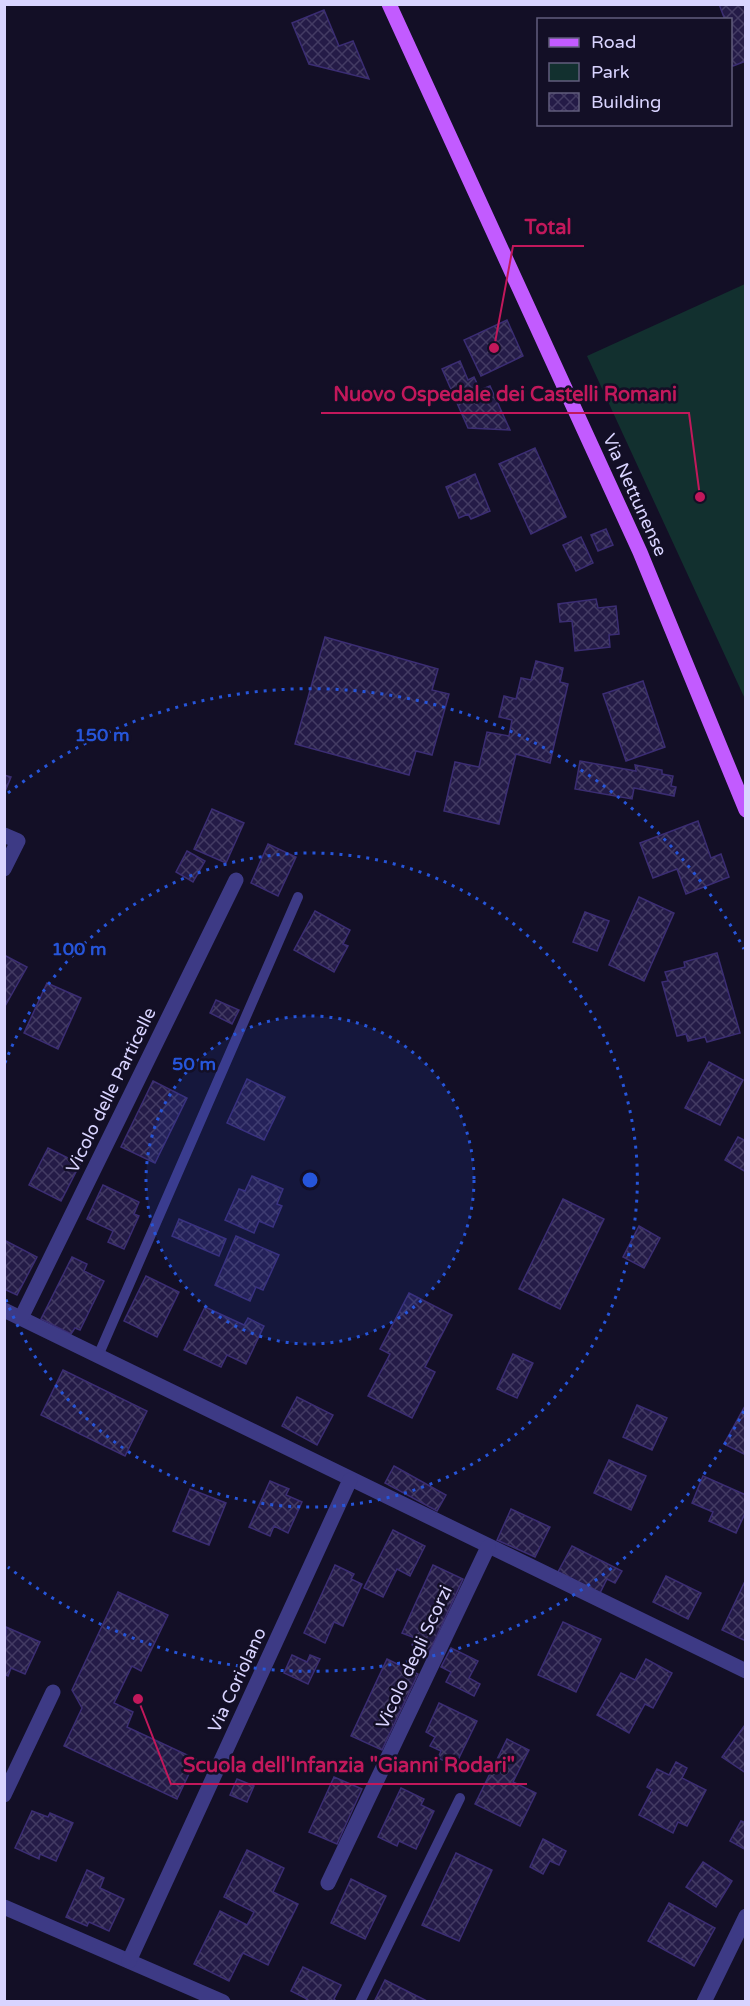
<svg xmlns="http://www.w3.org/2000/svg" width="750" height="2006" viewBox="0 0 750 2006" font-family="'Varela Round',sans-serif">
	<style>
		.green { fill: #12302f }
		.building { fill: url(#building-cross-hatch); stroke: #3b2d73; stroke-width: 1.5 }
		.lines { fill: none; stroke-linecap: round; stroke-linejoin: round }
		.service { stroke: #3d3a85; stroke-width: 10 }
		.minor { stroke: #3d3a85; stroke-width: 15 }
		.primary { stroke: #c25bff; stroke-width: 15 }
		.ring { fill: none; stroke: #2655da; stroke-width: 3; stroke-dasharray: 3 6 }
		.labels { text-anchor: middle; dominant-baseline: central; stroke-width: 5; stroke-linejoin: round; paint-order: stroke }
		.street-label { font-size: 18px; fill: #d9d4ff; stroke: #130f26 }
		.centre { fill: #2655da; stroke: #130f26; stroke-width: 3 }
		.ring-label { font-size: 18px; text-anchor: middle; font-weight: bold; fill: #2655da; stroke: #130f26; stroke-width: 5; stroke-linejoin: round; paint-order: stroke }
		.leader { fill: none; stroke: #c2185b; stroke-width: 2 }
		.callout-dot { fill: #c2185b; stroke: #130f26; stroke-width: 2 }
		.callout-label { font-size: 20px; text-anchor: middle; font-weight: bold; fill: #c2185b; stroke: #130f26; stroke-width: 5; stroke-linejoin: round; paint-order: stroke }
	</style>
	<defs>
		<pattern id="building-cross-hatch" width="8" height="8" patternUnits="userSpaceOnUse" patternTransform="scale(1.5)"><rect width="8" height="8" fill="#241b47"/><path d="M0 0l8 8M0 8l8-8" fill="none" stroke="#433b63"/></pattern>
	</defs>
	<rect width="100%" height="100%" fill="#130f26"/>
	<!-- green -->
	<path class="green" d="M745 284V699L587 356Z"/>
	<!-- building -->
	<g class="building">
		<path d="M719 4H746V61L733 66 730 60V20H725Z"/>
		<path d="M324 10 339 46 353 41 369 79 309 64 292 23Z"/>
		<path d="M507 320 523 356 481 376 464 340Z"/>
		<path d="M460 361 468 380 474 377 480 390 490 386 510 430 468 428 442 369Z"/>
		<path d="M535 448 566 517 531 534 499 464Z"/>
		<path d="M475 474 490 511 471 519 468 514 459 518 446 487Z"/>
		<path d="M606 529 613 545 598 551 591 535Z"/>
		<path d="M581 537 593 563 576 571 563 545Z"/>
		<path d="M596 599 598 608 616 606 619 634 609 635 610 647 575 651 572 621 560 622 558 604Z"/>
		<path d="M325 637 438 669 432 690 449 694 432 755 416 751 409 775 295 744Z"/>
		<path d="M536 661 563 668 560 682 568 684 550 763 516 754 499 824 444 811 455 762 479 767 487 732 509 736 512 720 499 717 504 696 516 699 521 678 531 680Z"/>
		<path d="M643 681 665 747 626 761 603 694Z"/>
		<path d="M580 761 636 771 635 765 662 770V774L673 776 671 786 676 787 674 796 634 788 632 799 575 789Z"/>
		<path d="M4 775 11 777 4 794Z"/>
		<path d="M212 809 244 823 226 863 194 849Z"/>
		<path d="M698 821 711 858 721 854 729 877 686 894 677 869 653 878 640 843Z"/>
		<path d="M268 844 296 857 278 896 251 883Z"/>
		<path d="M187 851 205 861 193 882 176 872Z"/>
		<path d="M639 897 674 913 644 981 609 965Z"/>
		<path d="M315 911 350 930 343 944 348 946 334 972 294 950Z"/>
		<path d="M585 912 609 921 597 951 573 942Z"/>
		<path d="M717 953 740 1033 707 1042 705 1037 688 1041 686 1034 677 1036 662 982 668 981 665 972 685 967 684 962Z"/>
		<path d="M4 955 27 967 4 1008Z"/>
		<path d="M47 983 81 998 58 1049 24 1033Z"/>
		<path d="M216 1000 239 1010 232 1024 210 1013Z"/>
		<path d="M709 1062 743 1080 720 1125 685 1108Z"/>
		<path d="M247 1079 285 1097 264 1140 227 1123Z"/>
		<path d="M153 1081 187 1098 155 1163 121 1147Z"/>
		<path d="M738 1137 746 1141V1172L725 1160Z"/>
		<path d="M48 1148 80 1164 61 1201 29 1185Z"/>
		<path d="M252 1176 283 1189 277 1204 282 1206 273 1227 259 1221 254 1233 225 1220 239 1189 245 1191Z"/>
		<path d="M103 1185 139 1202 134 1214 139 1216 124 1249 108 1242 113 1231 87 1219Z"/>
		<path d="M563 1199 604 1219 560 1309 519 1289Z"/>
		<path d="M179 1219 226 1239 219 1256 172 1236Z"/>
		<path d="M639 1226 660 1238 644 1268 623 1257Z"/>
		<path d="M236 1236 279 1255 263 1290 256 1287 250 1301 215 1285Z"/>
		<path d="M4 1240 37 1257 17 1295 4 1289Z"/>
		<path d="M72 1257 87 1264 84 1271 104 1281 80 1330 75 1328 71 1334 41 1319Z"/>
		<path d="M146 1276 179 1292 157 1337 124 1321Z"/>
		<path d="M409 1293 452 1315 425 1367 435 1372 412 1418 368 1396 390 1354 380 1349Z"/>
		<path d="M205 1307 244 1325 248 1318 264 1326 246 1364 227 1355 221 1367 184 1350Z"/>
		<path d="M513 1354 533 1363 517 1398 497 1389Z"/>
		<path d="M63 1370 147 1411 125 1456 41 1415Z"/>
		<path d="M297 1397 333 1415 317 1445 282 1426Z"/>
		<path d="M637 1405 667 1418 652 1450 623 1437Z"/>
		<path d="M745 1406 746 1407V1455L724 1444Z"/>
		<path d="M609 1460 646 1476 631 1510 594 1493Z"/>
		<path d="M394 1466 446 1495 437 1511 385 1483Z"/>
		<path d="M703 1476 746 1495V1511L736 1533 709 1521 713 1512 692 1503Z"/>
		<path d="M270 1481 289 1489 286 1495 302 1502 288 1533 274 1526 270 1536 249 1527Z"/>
		<path d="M190 1489 226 1503 209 1545 173 1531Z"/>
		<path d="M511 1509 550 1527 535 1557 497 1540Z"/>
		<path d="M393 1530 425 1546 410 1576 397 1569 383 1597 364 1588Z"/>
		<path d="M572 1546 622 1571 615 1583 607 1579 600 1593 558 1572Z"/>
		<path d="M335 1565 354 1574 351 1579 362 1584 343 1626 334 1622 325 1643 304 1633Z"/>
		<path d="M433 1565 463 1579 429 1653 412 1645 415 1638 402 1633Z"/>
		<path d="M666 1576 701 1593 688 1619 653 1602Z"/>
		<path d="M746 1579V1641L722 1630Z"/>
		<path d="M118 1592 168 1615 141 1671 132 1666 114 1703 133 1712 127 1727 196 1759 177 1799 64 1746 82 1708 72 1690Z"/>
		<path d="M563 1622 601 1639 576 1692 538 1675Z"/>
		<path d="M6 1627 40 1642 25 1674 11 1668 8 1676 4 1674Z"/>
		<path d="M451 1648 478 1661 469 1678 480 1684 474 1696 446 1682 451 1672 441 1667Z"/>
		<path d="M292 1655 307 1662 310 1655 320 1659 308 1684 284 1673Z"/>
		<path d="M387 1659 418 1674 382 1750 351 1736Z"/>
		<path d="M646 1659 672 1673 653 1708 645 1704 629 1733 597 1715 621 1673 635 1680Z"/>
		<path d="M439 1703 477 1721 455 1766 438 1758 441 1751 430 1746 435 1737 426 1732Z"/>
		<path d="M745 1725 746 1726V1773L722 1757Z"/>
		<path d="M507 1739 529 1750 513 1782 536 1793 520 1826 475 1804Z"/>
		<path d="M676 1762 687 1768 682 1778 706 1790 687 1826 678 1822 673 1833 639 1815 652 1790 647 1787 657 1769 669 1775Z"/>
		<path d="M334 1777 362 1789 337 1844 309 1832Z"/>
		<path d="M237 1779 254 1786 247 1802 230 1795Z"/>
		<path d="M401 1788 424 1799 421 1805 434 1811 416 1849 399 1841 397 1846 378 1837Z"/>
		<path d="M32 1811 48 1817 50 1813 73 1823 56 1861 40 1854 39 1859 15 1848Z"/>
		<path d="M741 1821 746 1823V1850L730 1841Z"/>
		<path d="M543 1839 566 1851 559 1865 550 1861 543 1874 530 1867Z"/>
		<path d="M247 1850 284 1868 273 1892 298 1904 268 1965 243 1953 229 1981 194 1964 220 1911 247 1925 254 1912 224 1897Z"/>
		<path d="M456 1853 492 1870 459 1941 422 1925Z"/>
		<path d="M703 1862 732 1881 716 1907 686 1887Z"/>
		<path d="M87 1870 104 1878 100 1888 124 1899 109 1931 89 1922 87 1926 66 1917Z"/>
		<path d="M351 1879 386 1896 365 1939 331 1923Z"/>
		<path d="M669 1903 715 1928 694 1966 648 1941Z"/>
		<path d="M303 1967 341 1985 334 1999 337 2002H305L307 1999 291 1991Z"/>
		<path d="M385 1980 427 2001V2002H374Z"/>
	</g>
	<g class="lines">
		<!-- service -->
		<g class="service">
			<path d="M98 1356 298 897"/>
			<path d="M360 2002 460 1798"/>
		</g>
		<!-- minor -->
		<g class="minor">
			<path d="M4 835 18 841 4 869"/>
			<path d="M4 1310 746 1671"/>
			<path d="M21 1318 236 880"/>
			<path d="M4 1795 53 1692"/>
			<path d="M328 1883 488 1547"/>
			<path d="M4 1907 223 2002"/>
			<path d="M129 1961 350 1480"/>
			<path d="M704 2002 746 1916"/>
		</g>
		<!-- primary -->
		<path class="primary" d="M389 4 640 552 746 810"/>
	</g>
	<!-- distance rings -->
	<circle cx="310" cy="1180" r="164" fill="#2655da" fill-opacity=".12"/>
	<g class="ring">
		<circle cx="310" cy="1180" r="164"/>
		<path d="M5 1063A327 327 0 1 1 5 1297"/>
		<path d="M744 1411A491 491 0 0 1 8 1567M8 793A491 491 0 0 1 744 949"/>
	</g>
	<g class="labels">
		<!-- street labels -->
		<g class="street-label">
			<text transform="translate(635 495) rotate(66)">Via Nettunense</text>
			<text transform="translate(111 1090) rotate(-64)">Vicolo delle Particelle</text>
			<text transform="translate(414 1657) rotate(-65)">Vicolo degli Scorzi</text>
			<text transform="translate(237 1680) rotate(-65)">Via Coriolano</text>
		</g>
	</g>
	<circle cx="310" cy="1180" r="9" class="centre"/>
	<g class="ring-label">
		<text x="102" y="741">150 m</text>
		<text x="79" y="955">100 m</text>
		<text x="194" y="1070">50 m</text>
	</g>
	<!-- callouts -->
	<path class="leader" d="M494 348L513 246H584M700 497L689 413H321M138 1699L171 1784H527"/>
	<g class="callout-dot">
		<circle cx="494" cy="348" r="6"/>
		<circle cx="700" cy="497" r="6"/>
		<circle cx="138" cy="1699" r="6"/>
	</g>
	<g class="callout-label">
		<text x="548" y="234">Total</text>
		<text x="505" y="401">Nuovo Ospedale dei Castelli Romani</text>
		<text x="349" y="1772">Scuola dell'Infanzia "Gianni Rodari"</text>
	</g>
	<!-- border -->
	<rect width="750" height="2006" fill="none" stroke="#d9d4ff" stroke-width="12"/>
	<!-- legend -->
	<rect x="537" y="18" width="195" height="108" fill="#130f26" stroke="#625e7d" stroke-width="1.5"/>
	<rect x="549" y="38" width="30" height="9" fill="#c25bff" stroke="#625e7d" stroke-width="1.5"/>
	<text x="591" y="48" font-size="18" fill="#d9d4ff">Road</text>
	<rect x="549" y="63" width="30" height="18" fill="#12302f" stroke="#625e7d" stroke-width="1.5"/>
	<text x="591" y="78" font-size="18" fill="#d9d4ff">Park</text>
	<rect x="549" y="93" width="30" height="18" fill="url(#building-cross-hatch)" stroke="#625e7d" stroke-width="1.5"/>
	<text x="591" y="108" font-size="18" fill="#d9d4ff">Building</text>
</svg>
